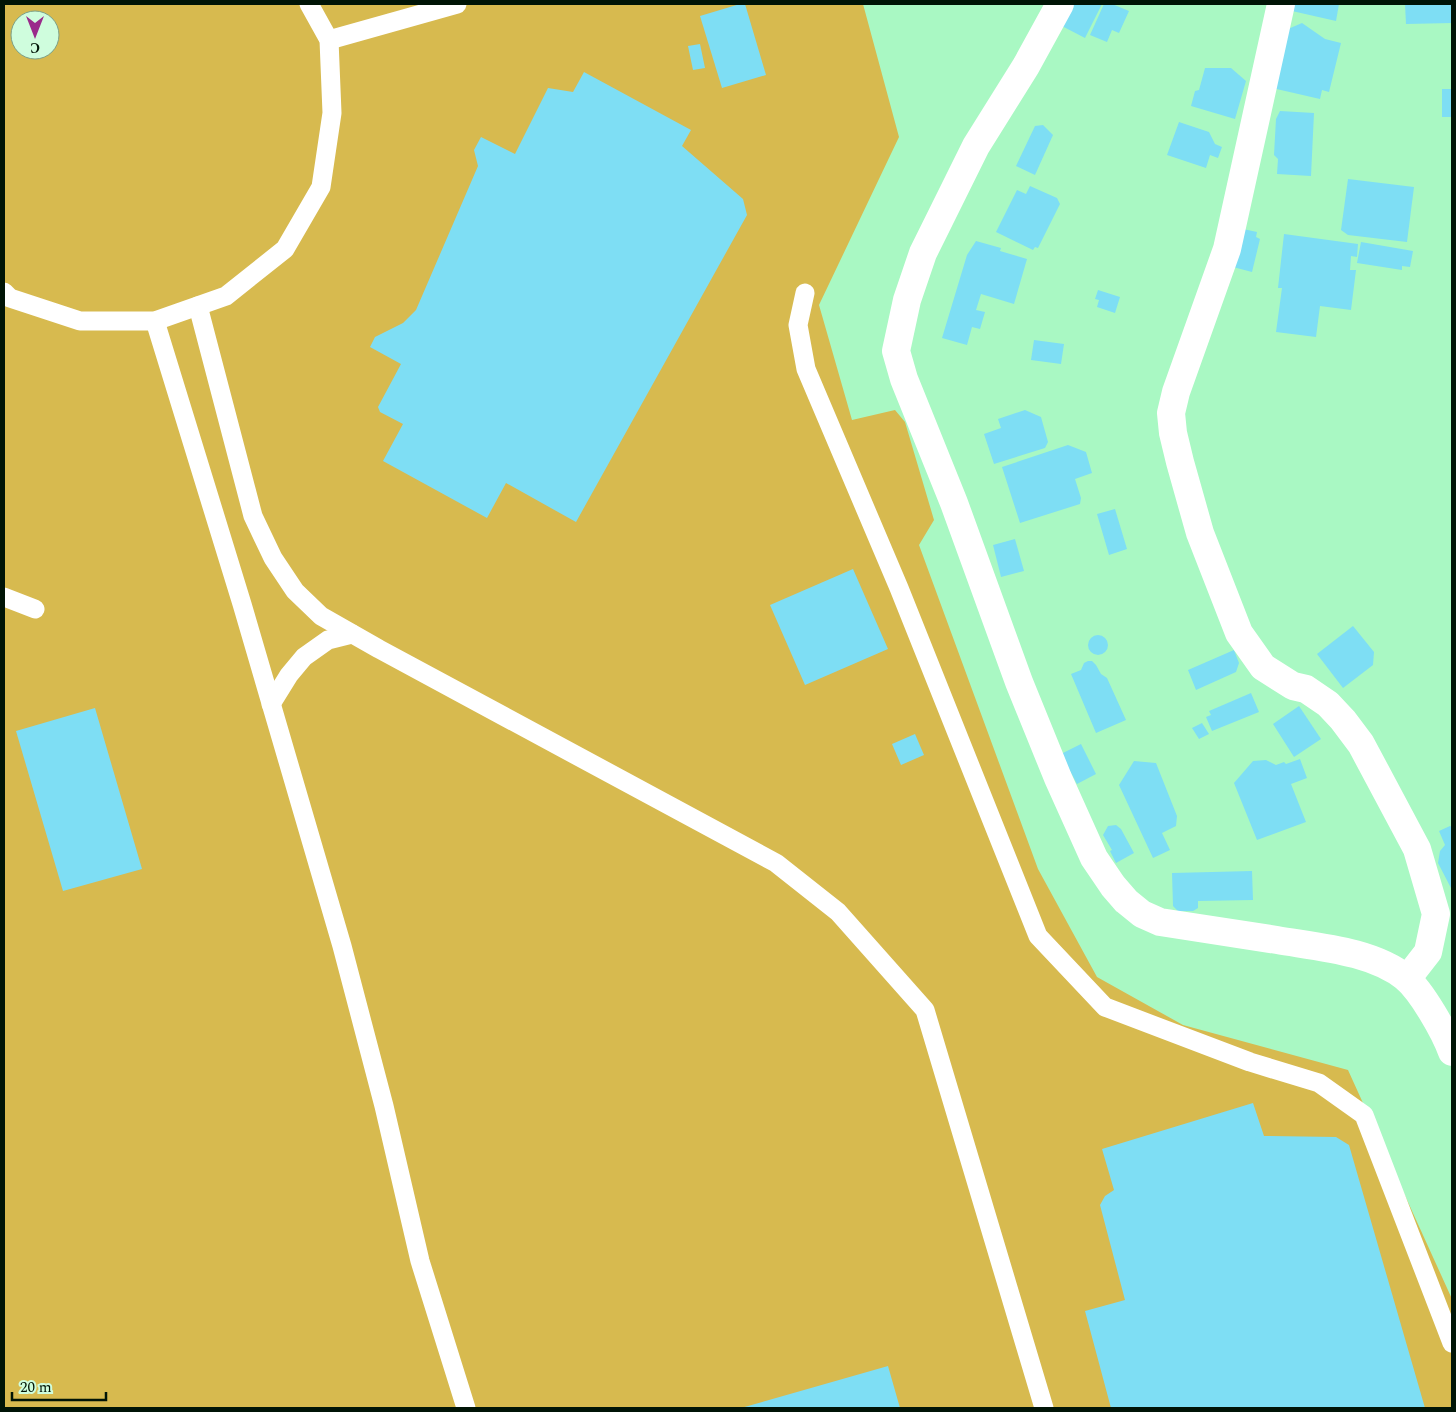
<svg xmlns="http://www.w3.org/2000/svg" width="1456" height="1412" viewBox="0 0 1456 1412" font-family="Spectral,serif">
	<style>
		.green { fill: #d7ba4f; fill-rule: evenodd }
		.building { fill: #7edef4 }
		.lines { fill: none; stroke-linecap: round; stroke-linejoin: round }
		.service { stroke: #fff; stroke-width: 19 }
		.minor { stroke: #fff; stroke-width: 28 }
	</style>
	<rect width="100%" height="100%" fill="#a9f8c3"/>
	<!-- green -->
	<path class="green" d="M4 4H863L899 137 819 305 852 420 895 410 905 422 934 520 919 545 1038 869 1097 977 1183 1025 1348 1070 1452 1299V1408H4ZM20 20H50V50H20Z"/>
	<!-- building -->
	<g class="building">
		<path d="M740 4H745L766 75 722 88 700 16Z"/>
		<path d="M1068 4H1102L1085 38 1058 24Z"/>
		<path d="M1104 4H1112L1129 11 1119 33 1112 30 1107 42 1090 35Z"/>
		<path d="M1293 4H1339L1336 21 1292 11Z"/>
		<path d="M1405 4H1452V23L1406 24Z"/>
		<path d="M1302 23 1325 39 1341 43 1329 92 1322 90 1320 99 1268 87 1281 32Z"/>
		<path d="M700 44 705 68 693 70 688 46Z"/>
		<path d="M1205 68H1231L1246 81 1235 119 1191 106 1195 91 1199 90Z"/>
		<path d="M584 72 691 130 682 146 743 199 747 215 576 522 506 483 487 518 383 461 403 424 380 412 378 407 401 364 370 347 375 337 403 323 416 310 478 166 474 150 481 137 515 154 548 88 573 92Z"/>
		<rect x="1442" y="89" width="10" height="28"/>
		<path d="M1280 111 1314 113 1311 176 1277 174 1278 159 1274 155 1276 119Z"/>
		<path d="M1179 122 1209 132 1215 144 1222 147 1218 158 1210 155 1206 168 1167 155Z"/>
		<path d="M1043 125 1053 135 1035 175 1016 166 1035 126Z"/>
		<path d="M1348 179 1414 187 1407 242 1348 235 1341 230Z"/>
		<path d="M1030 186 1057 198 1060 204 1038 248 1035 247 1033 250 996 232 1017 190 1026 194Z"/>
		<path d="M1243 229 1257 232 1256 237 1260 239 1252 272 1233 267Z"/>
		<path d="M1284 234 1358 244 1357 257 1351 256 1350 270H1356L1351 310 1320 306 1316 337 1276 332 1282 288H1278Z"/>
		<path d="M976 241 1001 248 1000 251 1027 259 1014 304 981 294 976 310 985 312 980 329 972 327 967 345 942 338 967 255Z"/>
		<path d="M1361 242 1413 251 1410 267 1402 266V270L1357 263Z"/>
		<path d="M1098 290 1120 297 1115 313 1097 307 1099 300 1095 299Z"/>
		<path d="M1034 340 1064 344 1061 364 1031 360Z"/>
		<path d="M1025 410 1041 417 1048 442 1045 448 994 464 984 434 1001 428 998 419Z"/>
		<path d="M1068 445 1086 452 1092 473 1075 479 1081 498 1080 504 1020 523 1002 467Z"/>
		<path d="M1115 509 1127 549 1109 555 1097 514Z"/>
		<path d="M1015 539 1024 571 1001 577 993 545Z"/>
		<path d="M853 569 888 649 805 685 770 605Z"/>
		<path d="M1353 626 1374 652 1373 665 1343 688 1317 654Z"/>
		<circle cx="1098" cy="645" r="10"/>
		<path d="M1234 650 1239 663 1236 672 1196 690 1188 670Z"/>
		<path d="M1088 661H1092L1096 665 1101 674 1107 678 1126 720 1096 733 1071 674 1081 670 1084 663Z"/>
		<path d="M1251 693 1259 712 1212 731 1206 717 1211 715 1209 711Z"/>
		<path d="M1299 706 1321 739 1294 757 1273 724Z"/>
		<path d="M95 708 142 869 63 891 16 731Z"/>
		<path d="M1202 723 1209 734 1199 739 1192 728Z"/>
		<path d="M915 734 924 755 901 765 892 744Z"/>
		<path d="M1081 744 1096 774 1077 784 1061 754Z"/>
		<path d="M1300 759 1307 778 1291 784 1306 822 1257 840 1234 783 1253 761 1266 760 1276 765 1284 762 1286 764Z"/>
		<path d="M1134 761 1156 763 1177 816 1176 826 1162 833 1170 850 1153 858 1119 785Z"/>
		<path d="M1116 825 1121 829 1134 853 1116 863 1110 851 1112 850 1103 835 1108 826Z"/>
		<path d="M1450 826 1452 827V890L1438 863 1440 851 1445 845 1439 831Z"/>
		<path d="M1252 871 1253 900 1198 901V908L1193 911H1178L1173 906 1172 873Z"/>
		<path d="M1253 1103 1264 1136 1336 1137 1349 1145 1425 1408H1111L1085 1311 1125 1300 1100 1205 1105 1196 1114 1190 1102 1149Z"/>
		<path d="M888 1366 900 1408H741Z"/>
	</g>
	<g class="lines">
		<!-- service -->
		<g class="service">
			<path d="M329 40 457 4"/>
			<path d="M4 292 10 298 80 321H155L226 296 285 249 321 187 332 113 329 40 309 4"/>
			<path d="M805 293 798 325 806 369 899 588 1038 936 1105 1007 1250 1062 1319 1083 1364 1115 1452 1343"/>
			<path d="M198 306 253 516 273 558 295 591 321 616 379 649 776 863 838 912 925 1010 1044 1408"/>
			<path d="M155 321 242 604 342 946 384 1106 420 1261 466 1408"/>
			<path d="M4 597 35 609"/>
			<path d="M271 704 289 675 304 657 328 640 352 634"/>
		</g>
		<!-- minor -->
		<g class="minor">
			<path d="M1060 4 1026 66 976 146 923 253 907 300 896 351 904 379 954 503 1019 682 1058 778 1094 858 1113 886 1126 901 1142 914 1160 922C1199 928 1238 934 1277 940 1318 947 1373 951 1406 978 1422 992 1445 1032 1452 1052"/>
			<path d="M1281 4 1227 249 1176 392 1171 413 1173 433 1180 462 1200 533 1239 633 1263 667 1293 686 1306 689 1328 704 1343 720 1361 744 1417 849 1436 914 1428 952 1407 979"/>
		</g>
	</g>
	<!-- border -->
	<rect width="1456" height="1412" fill="none" stroke="#001406" stroke-width="10"/>
	<!-- north arrow -->
	<g transform="translate(35 35) rotate(180)"><circle r="24" fill="#cffddd" stroke="#7ca087"/>
	<path d="M0-4L9 19L0 12L-9 19Z" fill="#9a2b8b"/>
	<text y="-8" font-size="14" font-weight="bold" text-anchor="middle" fill="#001406">С</text>
	</g>
	<!-- scale -->
	<path d="M12 1392v8h94v-8" fill="none" stroke="#001406" stroke-width="2.5"/>
	<text x="20" y="1392" font-size="15" fill="#001406" stroke="#cffddd" stroke-width="4" paint-order="stroke">20 m</text>
</svg>
